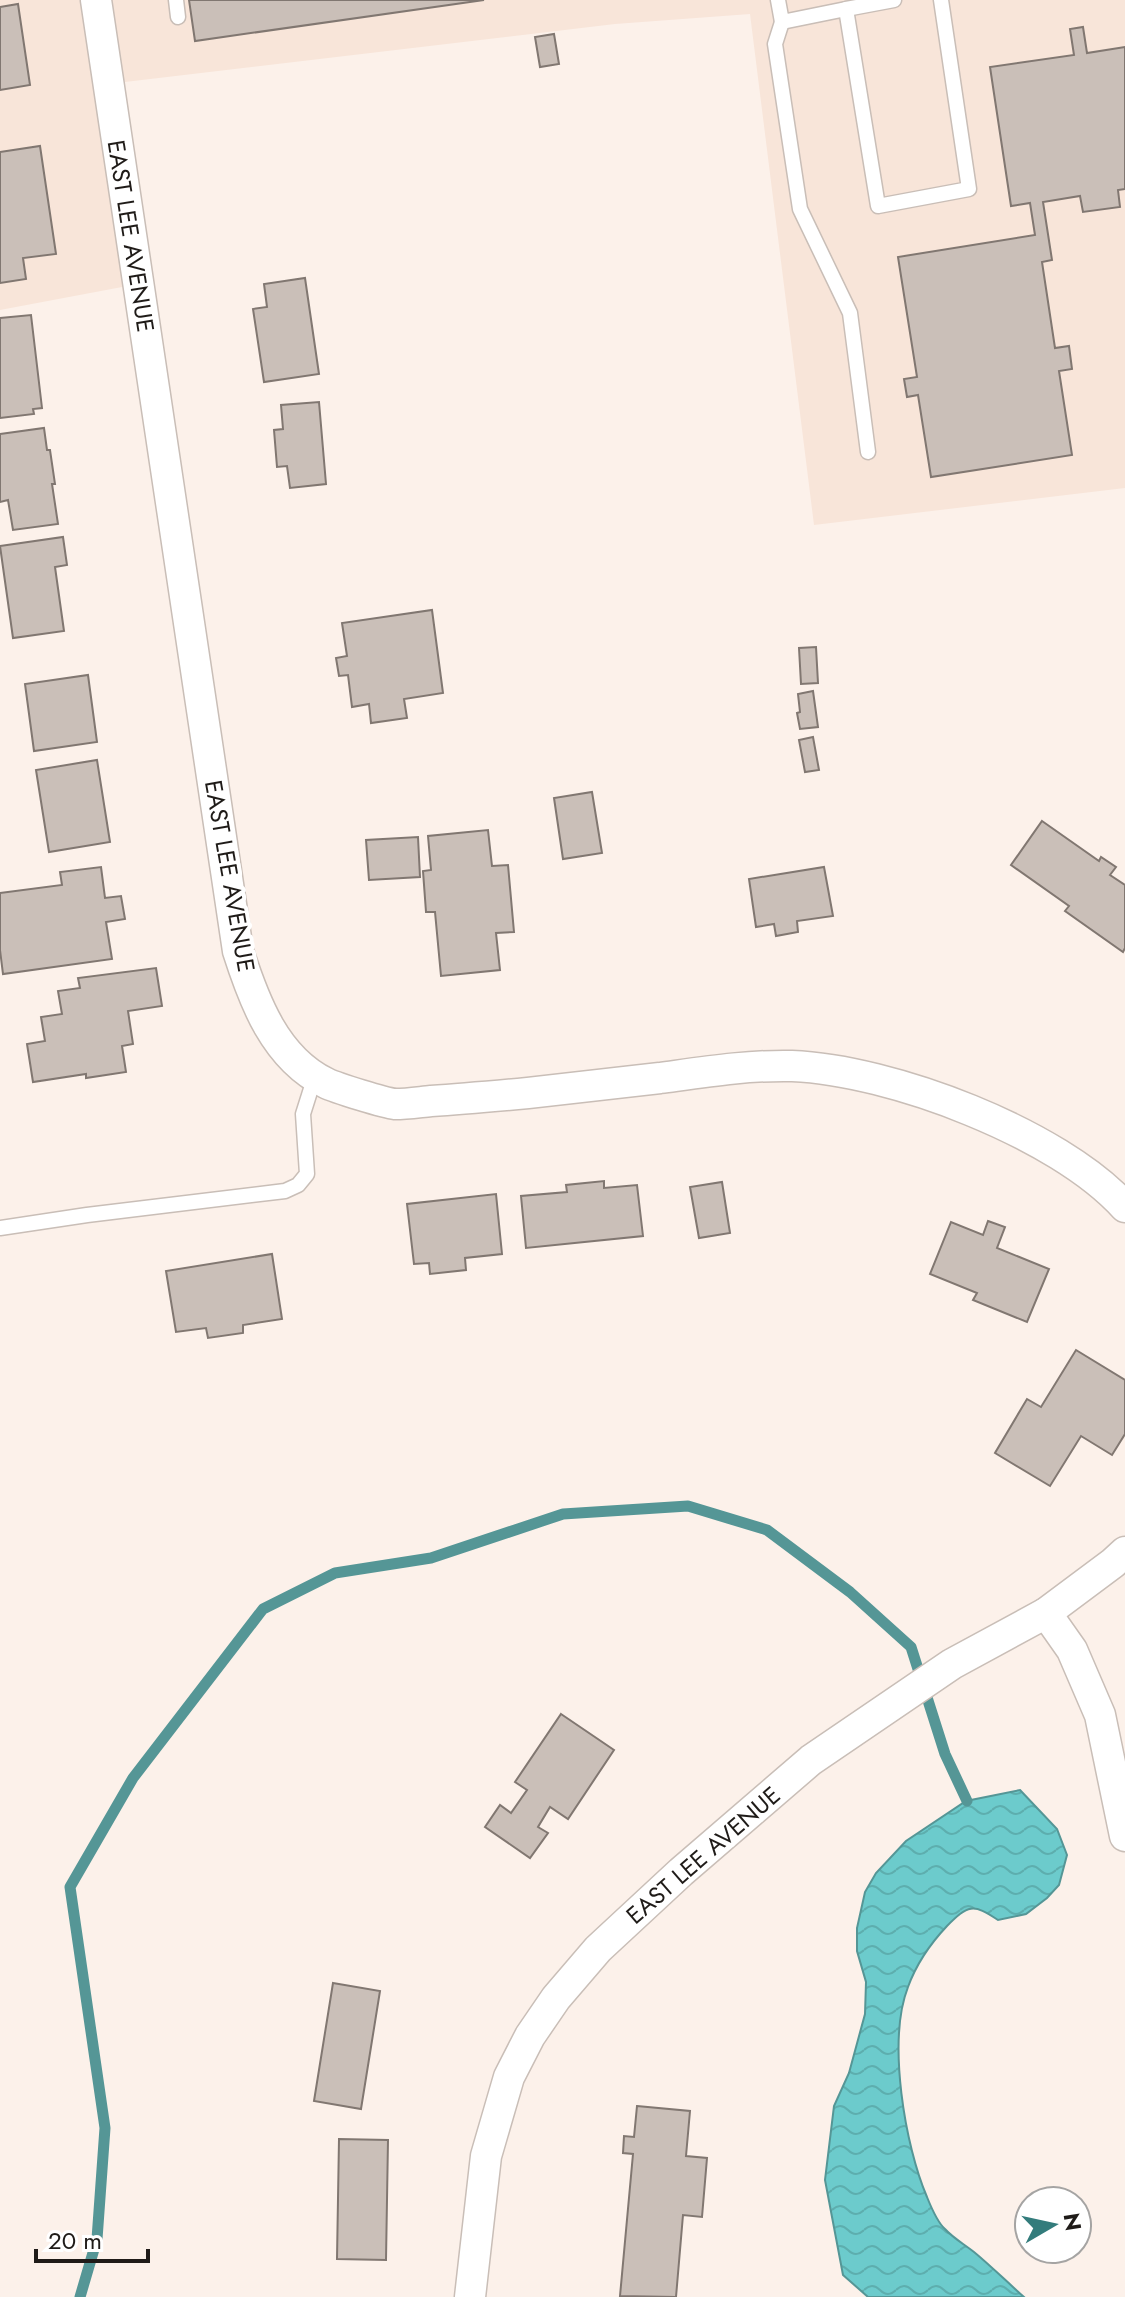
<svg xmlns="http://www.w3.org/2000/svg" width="1125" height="2297" viewBox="0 0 1125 2297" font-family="Jost,sans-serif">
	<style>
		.built { fill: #f8e5d9 }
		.water { fill: url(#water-waves); stroke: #559696; stroke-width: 2 }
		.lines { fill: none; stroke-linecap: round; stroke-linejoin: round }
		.stream { stroke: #559696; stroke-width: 11 }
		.building { fill: #cabfb8; stroke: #817771; stroke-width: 2 }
		.service-casing { stroke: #c9beb7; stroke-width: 17 }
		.minor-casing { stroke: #c9beb7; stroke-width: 33 }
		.service { stroke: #fff; stroke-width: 14 }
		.minor { stroke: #fff; stroke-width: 30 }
		.labels { text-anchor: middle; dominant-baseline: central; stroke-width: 8; stroke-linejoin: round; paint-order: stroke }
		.street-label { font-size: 24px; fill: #1f1b18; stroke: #fff }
	</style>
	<defs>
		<pattern id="water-waves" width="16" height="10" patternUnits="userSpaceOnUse" patternTransform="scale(2)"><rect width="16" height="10" fill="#6ccbcc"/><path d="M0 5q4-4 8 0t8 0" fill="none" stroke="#5daeae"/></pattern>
	</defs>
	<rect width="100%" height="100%" fill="#fcf1ea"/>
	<!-- built -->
	<path class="built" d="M0 0H1125V488L814 525 750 14 615 24 108 84 138 284 0 310Z"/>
	<!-- water -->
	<path class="water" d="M1020 1790 1057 1829 1067 1855 1059 1885 1047 1898 1026 1914 998 1920C973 1903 968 1905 947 1926 931 1943 916 1965 908 1987 887 2041 905 2146 927 2197 931 2207 937 2222 945 2229 953 2238 964 2244 974 2252 991 2266 1007 2282 1024 2297H868L843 2275 825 2180 834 2106 849 2073 865 2014 866 1982 857 1951V1928L865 1892 876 1873 906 1841 966 1801Z"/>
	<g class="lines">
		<!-- stream -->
		<path class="stream" d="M80 2297 97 2239 105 2128 70 1887 133 1778 263 1609 335 1573 431 1558 563 1514 688 1506 767 1530 850 1592 911 1647 945 1754 967 1801"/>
	</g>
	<!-- building -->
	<g class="building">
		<path d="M189 0H484L195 41Z"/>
		<path d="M18 4 30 85 0 90V7Z"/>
		<path d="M1083 27 1087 53 1125 47V189L1118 190 1120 207 1083 212 1080 196 1043 202 1052 260 1042 262 1055 348 1069 346 1072 369 1059 371 1072 455 931 477 918 395 907 397 904 379 917 377 898 257 1035 235 1030 203 1011 206 990 67 1074 55 1070 29Z"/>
		<path d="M554 34 559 64 540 67 535 37Z"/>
		<path d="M40 146 56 254 23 258 26 279 0 283V152Z"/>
		<path d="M305 278 319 374 264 382 253 309 267 307 264 284Z"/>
		<path d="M31 315 42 408 33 409 34 414 0 418V318Z"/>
		<path d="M319 402 326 484 290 488 287 466 277 467 274 430 283 429 281 405Z"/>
		<path d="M44 428 47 450H50L55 484H52L58 524 13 530 8 500 0 502V434Z"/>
		<path d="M63 537 67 565 55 567 64 631 13 638 0 546Z"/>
		<path d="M432 610 443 693 404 699 407 718 371 723 369 704 352 707 348 675 339 676 336 658 347 656 342 623Z"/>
		<path d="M816 647 818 683 801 684 799 648Z"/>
		<path d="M88 675 97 742 34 751 25 684Z"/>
		<path d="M813 691 818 727 800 729 797 713 800 712 798 694Z"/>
		<path d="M813 737 819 770 805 772 799 740Z"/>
		<path d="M97 760 110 842 49 852 36 770Z"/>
		<path d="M592 792 602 853 563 859 554 798Z"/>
		<path d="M1042 821 1099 861 1101 857 1116 867 1110 875 1125 885V948L1123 952 1065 911 1069 906 1011 865Z"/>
		<path d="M488 830 492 866 508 865 514 932 496 933 500 970 441 976 435 912H426L423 871 431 870 428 836Z"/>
		<path d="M418 837 420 877 369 880 366 840Z"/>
		<path d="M101 867 105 898 121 896 125 919 106 922 112 959 3 974 0 950V893L62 885 60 872Z"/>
		<path d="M824 867 833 916 797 921 798 932 776 936 774 924 756 927 749 879Z"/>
		<path d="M156 968 162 1006 128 1011 133 1044 122 1046 126 1072 86 1078V1074L33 1082 27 1044 45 1041 41 1017 62 1014 58 991 80 988 78 978Z"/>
		<path d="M604 1181V1188L637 1185 643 1236 526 1248 521 1196 567 1192 566 1185Z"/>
		<path d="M722 1182 730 1233 699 1238 690 1187Z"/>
		<path d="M496 1194 502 1254 465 1258 466 1270 430 1274 429 1263 414 1264 407 1204Z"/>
		<path d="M988 1221 1005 1227 997 1248 1049 1269 1027 1322 973 1300 977 1293 930 1274 951 1222 983 1235Z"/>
		<path d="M272 1254 282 1319 243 1325V1333L208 1338 206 1328 176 1332 166 1271Z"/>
		<path d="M1076 1350 1125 1380V1434L1112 1455 1081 1436 1050 1486 995 1453 1027 1399 1041 1407Z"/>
		<path d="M561 1714 614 1750 568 1819 550 1807 538 1827 548 1833 530 1858 485 1827 500 1805 511 1813 527 1790 515 1782Z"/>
		<path d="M333 1983 380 1991 361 2109 314 2101Z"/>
		<path d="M637 2106 690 2111 686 2156 707 2158 702 2217 683 2215 676 2297 620 2296 633 2154 623 2153 624 2136 634 2137Z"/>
		<path d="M339 2139 388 2140 386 2260 337 2259Z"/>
	</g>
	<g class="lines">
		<!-- service casing -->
		<g class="service-casing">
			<g id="service">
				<path d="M176 0 178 17"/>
				<path d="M778 0 782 22 846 9 878 206 969 189 941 0"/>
				<path d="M846 9 894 0"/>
				<path d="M782 22 775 44 800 209 850 313 868 452"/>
				<path d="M0 1228 87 1215 285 1191 298 1185 307 1174 303 1114 315 1076"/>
			</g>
		</g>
		<!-- minor casing -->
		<g class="minor-casing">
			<g id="minor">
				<path d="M96 0 238 951C254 1001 275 1058 326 1083 336 1088 385 1103 395 1104 407 1104 420 1102 431 1101 464 1099 496 1096 528 1093 572 1088 616 1083 660 1078 704 1072 747 1065 792 1066 891 1070 1058 1133 1125 1207"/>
				<path d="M1046 1613 1072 1650 1100 1715 1125 1836"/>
				<path d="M470 2297 486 2156 509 2077 530 2036 556 1998 598 1949 681 1872 811 1760 952 1664 1046 1613 1113 1563 1125 1552"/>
			</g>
		</g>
		<!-- service -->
		<use href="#service" class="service"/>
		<!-- minor -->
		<use href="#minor" class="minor"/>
	</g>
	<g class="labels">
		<!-- street labels -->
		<g class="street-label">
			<text transform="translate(131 236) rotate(81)">EAST LEE AVENUE</text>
			<text transform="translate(230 876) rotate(80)">EAST LEE AVENUE</text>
			<text transform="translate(703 1855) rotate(-41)">EAST LEE AVENUE</text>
		</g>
	</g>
	<!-- north arrow -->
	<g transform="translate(1053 2225) rotate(81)"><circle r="38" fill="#ffffff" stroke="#a5a4a3" stroke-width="2"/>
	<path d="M0-6L14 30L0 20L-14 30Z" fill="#337c7c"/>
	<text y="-12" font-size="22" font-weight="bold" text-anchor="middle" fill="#1f1b18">N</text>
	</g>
	<!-- scale -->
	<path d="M36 2249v12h112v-12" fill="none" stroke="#1f1b18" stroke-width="4"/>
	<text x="48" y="2249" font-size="24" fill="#1f1b18" stroke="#ffffff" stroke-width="6" paint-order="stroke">20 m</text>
</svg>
